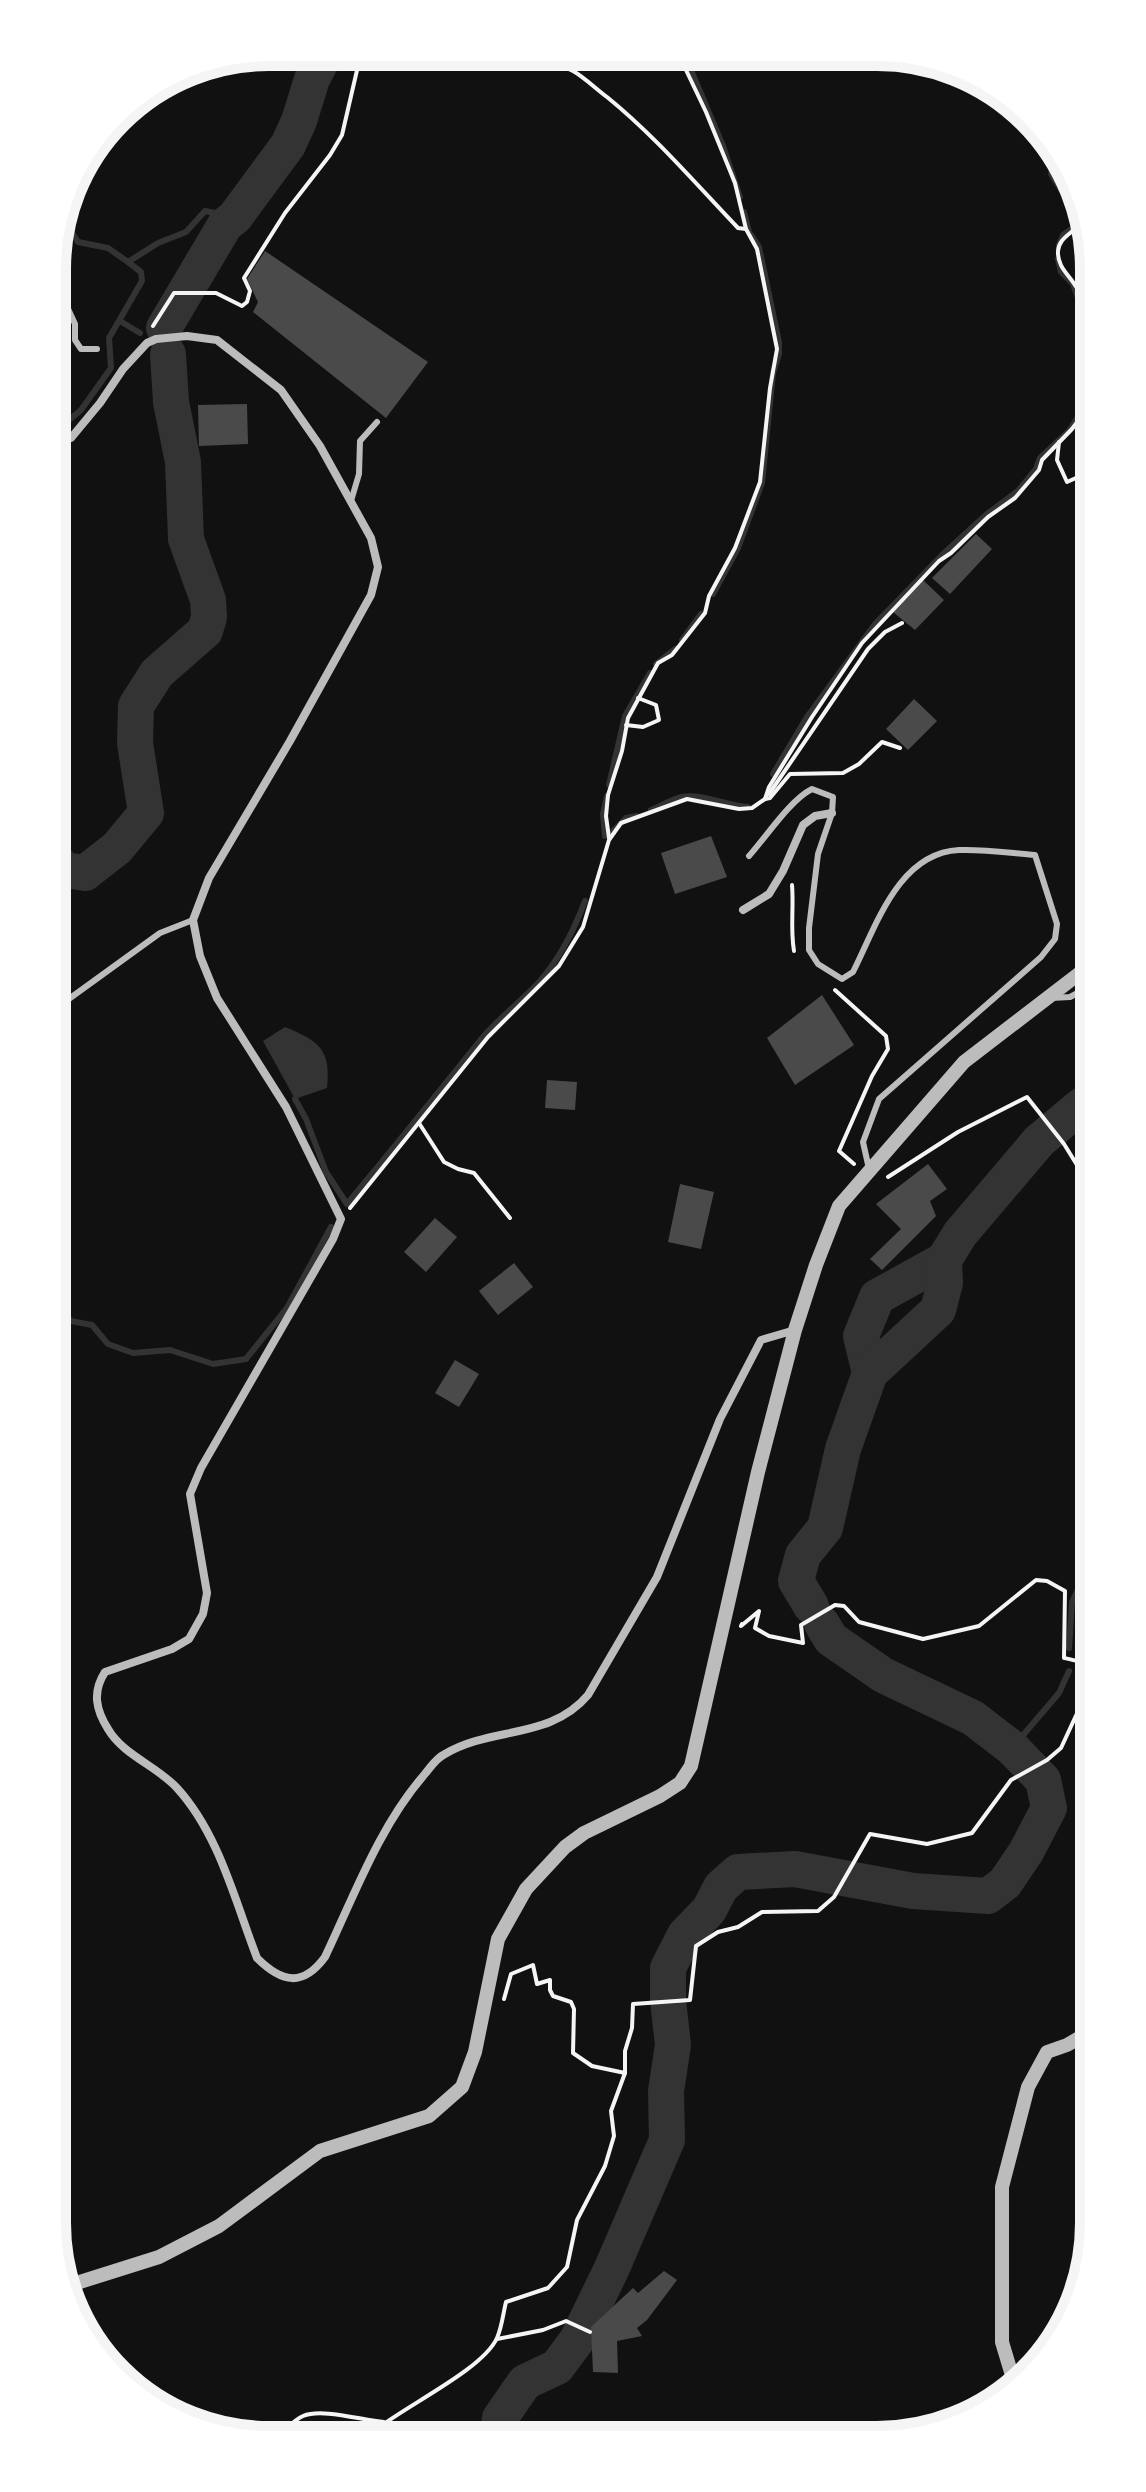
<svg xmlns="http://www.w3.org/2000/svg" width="1146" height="2492" viewBox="0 0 1146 2492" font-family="'Times New Roman',serif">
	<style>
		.water { fill: #333 }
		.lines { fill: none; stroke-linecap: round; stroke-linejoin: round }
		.stream { stroke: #333; stroke-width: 6 }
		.river { stroke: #333; stroke-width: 36 }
		.building { fill: #4a4a4a }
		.path { stroke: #f5f5f5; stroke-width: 4 }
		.service { stroke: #bcbcbc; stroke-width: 6 }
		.minor { stroke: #bcbcbc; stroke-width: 8 }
		.tertiary { stroke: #bcbcbc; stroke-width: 14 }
		.rim { fill: none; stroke: #f5f5f5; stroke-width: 10 }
	</style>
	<rect width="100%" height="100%" fill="#111"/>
	<!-- water -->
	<path class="water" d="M285 1027C319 1041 331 1049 327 1088L295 1099 263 1041Z"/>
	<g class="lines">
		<!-- stream -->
		<g class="stream">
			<path d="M687 55 688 63 723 146 740 197"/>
			<path d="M1053 159 1051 174 1069 202 1076 207 1079 213 1076 226 1063 235 1059 245"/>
			<path d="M62 218 78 242 108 248 128 262"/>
			<path d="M1058 259 1061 272 1073 284 1083 312 1081 325 1087 350"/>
			<path d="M120 321 140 333"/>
			<path d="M53 430 61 427 81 410 111 368 109 338 142 281 141 272 128 262 158 243 186 232 205 211 235 217"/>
			<path d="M713 594 738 548 762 483 773 373 779 354V342L759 247 749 232 744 212"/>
			<path d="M682 640 701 614"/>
			<path d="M656 664 675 649"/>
			<path d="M773 774 807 717 875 624 942 555 987 514 1018 491 1036 469 1040 458 1069 431 1087 402"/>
			<path d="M609 785 625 716 650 673"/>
			<path d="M651 810C661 806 672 799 682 797 702 793 727 806 748 807"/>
			<path d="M611 833 626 818 637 816"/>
			<path d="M605 836 603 814 607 796"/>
			<path d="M295 1099 306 1119 326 1172 347 1204C393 1149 438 1093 483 1037 501 1016 523 1000 540 981 561 957 574 930 585 901"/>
			<path d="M56 1303 71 1321 92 1325 108 1344 133 1353 170 1350 213 1364 246 1359 287 1308 331 1227"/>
			<path d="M1069 1648 1072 1602 1088 1568 1091 1566"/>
			<path d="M1012 1748 1059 1693 1069 1671"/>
		</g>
		<!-- river -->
		<g class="river">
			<path d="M164 328 225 225 235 217 288 145 299 121 312 79 326 52"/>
			<path d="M55 860 65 870 85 873 117 848 146 813 135 743 136 706 157 673 205 631 209 617 208 600 186 539 183 462 171 402 168 354"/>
			<path d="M870 1373 861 1336 877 1297 944 1260"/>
			<path d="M811 1606 796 1581 803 1555 825 1528 843 1449 870 1373 938 1310 945 1283 944 1260 960 1234 1039 1141 1082 1105 1090 1104"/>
			<path d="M498 2435 500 2418 525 2382 557 2367 577 2340 612 2268 667 2140 666 2091 673 2045 668 2000V1968L685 1935 709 1910 721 1887 738 1872 795 1869 913 1891 988 1896 1005 1883 1026 1852 1049 1808 1043 1780 1012 1748 973 1718 883 1675 831 1639 822 1624"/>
		</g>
	</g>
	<!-- building -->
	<g class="building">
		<path d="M265 251 428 362 386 418 253 312 258 302 247 279Z"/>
		<path d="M247 404 248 444 199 446 198 405Z"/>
		<path d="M976 534 992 549 950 594 932 578Z"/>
		<path d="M923 580 944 600 915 630 893 612Z"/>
		<path d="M914 699 937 721 908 750 886 729Z"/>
		<path d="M711 836 727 877 675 894 661 853Z"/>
		<path d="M822 995 854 1045 795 1085 767 1038Z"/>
		<path d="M547 1080 577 1082 575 1110 545 1108Z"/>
		<path d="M928 1164 947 1189 930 1201 936 1216 882 1270 870 1259 901 1229 876 1204Z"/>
		<path d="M680 1184 714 1192 701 1249 668 1242Z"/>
		<path d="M435 1218 457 1237 426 1272 404 1252Z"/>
		<path d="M514 1263 533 1287 498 1315 479 1291Z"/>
		<path d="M455 1360 479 1374 459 1407 435 1393Z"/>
		<path d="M664 2271 677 2280 647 2320 637 2328 642 2336 617 2341 618 2373 593 2372 591 2327 633 2288 638 2293Z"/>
	</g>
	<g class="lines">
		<!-- path -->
		<g class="path">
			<path d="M540 54C549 63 561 65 573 71 584 77 596 89 607 97 655 136 695 183 738 228L746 229"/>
			<path d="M1055 161C1053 172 1063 192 1072 200 1078 207 1076 200 1080 209 1087 232 1059 232 1058 251 1057 268 1071 276 1078 290 1085 304 1084 318 1087 333"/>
			<path d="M153 326 174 293H216L242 306 247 302 250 291 244 278 285 213 330 155 342 135 361 53"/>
			<path d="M1059 442 1057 460 1067 482 1087 473"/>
			<path d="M626 725 643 727 659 720 656 705 638 698"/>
			<path d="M769 794 868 649 885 632 902 623"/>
			<path d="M765 799 770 798 790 774 843 773 859 764 882 742 900 748"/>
			<path d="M609 838 606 816 608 795 622 751 628 718 658 663 672 655 705 613 709 596 735 548 760 482 770 388 777 349 757 249 746 229 735 183 706 112 686 70 685 55"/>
			<path d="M792 885C794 908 790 928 794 951"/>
			<path d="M835 990 886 1036 888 1049 872 1076 839 1151 854 1164"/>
			<path d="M419 1123 444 1162 458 1169 474 1173 510 1218"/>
			<path d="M888 1177 958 1132 1027 1097 1064 1144 1090 1186"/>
			<path d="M350 1208 488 1037 559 966 583 927 609 840 621 823 687 799 739 809 752 808 765 799 769 787 812 717 862 643 939 561 951 553 988 517 1015 498 1039 470 1042 460 1072 429 1087 409"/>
			<path d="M742 1624 741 1626 759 1611 755 1628 769 1636 803 1643 801 1625 835 1605 844 1606 859 1622 923 1639 979 1626 1036 1580 1047 1581 1065 1591 1064 1658C1074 1660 1085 1662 1092 1671"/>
			<path d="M504 1999 511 1974 533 1965 537 1984 550 1980V1990L553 1996 571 2002 574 2009 573 2053 592 2066 625 2073"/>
			<path d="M497 2339 543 2330 566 2321 590 2332"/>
			<path d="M369 2435C400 2408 482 2371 497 2338 502 2327 503 2314 506 2302L548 2288 567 2267 577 2220 605 2166 614 2136 611 2111 625 2073V2051L632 2028 633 2004 690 2000 696 1946 718 1932 738 1927 762 1912 818 1911 834 1897 870 1834 927 1844 972 1833 1011 1780 1047 1760 1061 1748 1092 1681"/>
			<path d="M277 2436C285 2430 294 2420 303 2416 322 2408 361 2420 384 2422"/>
		</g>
		<!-- service -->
		<g class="service">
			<path d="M53 276 75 324V340L81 349H97"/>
			<path d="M351 501 359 474 360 441 377 422"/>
			<path d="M749 856C767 836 790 800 812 789L833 797 832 813 818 854 809 928V950L818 964 842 979 853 972C876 927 898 853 959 850 984 849 1010 853 1035 855L1057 924 1055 939 1041 957 879 1099 863 1142 869 1169"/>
			<path d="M1051 998 1070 997 1089 987"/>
			<path d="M55 1009 160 933 193 920"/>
		</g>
		<!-- minor -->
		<g class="minor">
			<path d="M53 443 71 438 100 403 123 369 147 343 156 339 187 336 217 340 281 390 320 446 371 538 378 567 371 595 290 741 209 878 193 920 200 956 217 998 286 1107 341 1219 333 1239 201 1468 190 1494 207 1593 203 1614 189 1639 172 1649 105 1672C92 1692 96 1710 108 1729 123 1755 157 1766 177 1788 219 1834 235 1901 257 1958 282 1983 303 1987 325 1957 354 1896 379 1827 424 1775 430 1768 436 1758 445 1754 492 1726 550 1740 588 1695L657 1577 720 1419 761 1340 795 1330"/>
			<path d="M743 910 769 894 783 871 803 825 815 816 832 813"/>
		</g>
		<!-- tertiary -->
		<g class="tertiary">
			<path d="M64 2287 159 2257 219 2226 320 2151 429 2116 462 2087 475 2052 498 1939 526 1889 565 1847 584 1833 660 1796 680 1783 691 1766 758 1472 795 1330 816 1265 839 1206 964 1062 1089 966"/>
			<path d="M1014 2382 1002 2342V2187L1028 2087 1047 2052 1067 2045 1093 2030"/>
		</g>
	</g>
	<!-- crop -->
	<path d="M0 0H1146V2492H0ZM269 66H877A203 203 0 0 1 1080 269V2223A203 203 0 0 1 877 2426H269A203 203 0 0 1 66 2223V269A203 203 0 0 1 269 66Z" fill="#fff" fill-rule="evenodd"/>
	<path class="rim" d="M269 66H877A203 203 0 0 1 1080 269V2223A203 203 0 0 1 877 2426H269A203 203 0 0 1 66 2223V269A203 203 0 0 1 269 66Z"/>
</svg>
